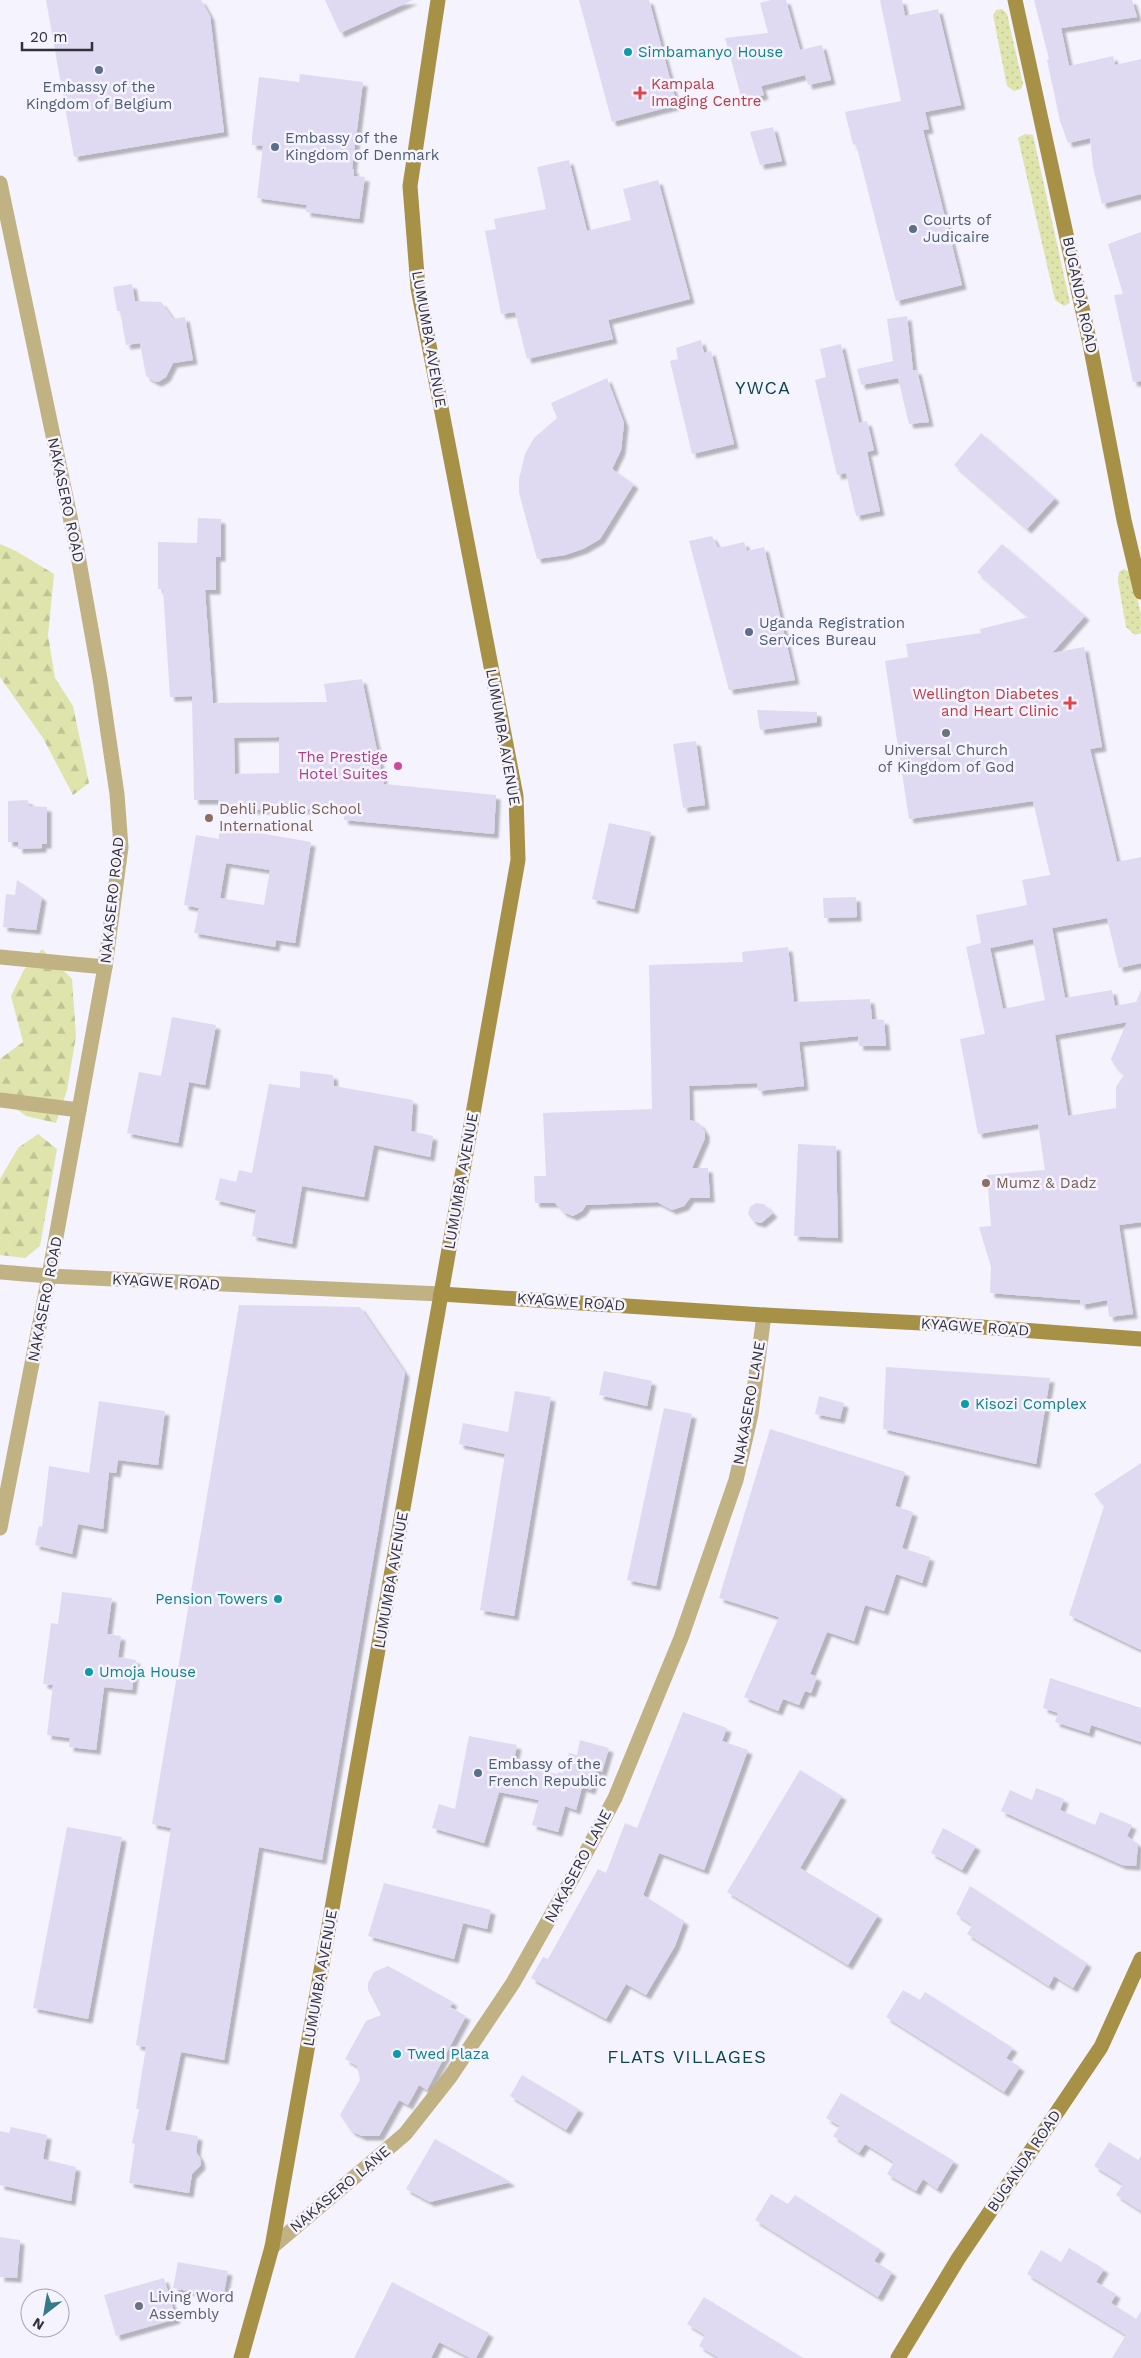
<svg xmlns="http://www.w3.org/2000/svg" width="1141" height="2358" viewBox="0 0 1141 2358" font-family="'Work Sans',sans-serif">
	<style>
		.grass { fill: url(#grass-dots) }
		.forest { fill: url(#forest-firs) }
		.building { fill: #dfdaf2; fill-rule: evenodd; filter: url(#shadow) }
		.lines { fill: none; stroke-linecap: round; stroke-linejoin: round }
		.minor { stroke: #c1b284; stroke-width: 15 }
		.tertiary { stroke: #c1b284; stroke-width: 15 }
		.secondary { stroke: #a79147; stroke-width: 15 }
		.culture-dot { fill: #0f9aa8; stroke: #f5f3fd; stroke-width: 2 }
		.service-dot { fill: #5c6f8a; stroke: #f5f3fd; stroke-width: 2 }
		.health-dot { fill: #e0444e; stroke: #f5f3fd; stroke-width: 2 }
		.worship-dot { fill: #6b7280; stroke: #f5f3fd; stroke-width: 2 }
		.hotel-dot { fill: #d1479c; stroke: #f5f3fd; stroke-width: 2 }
		.education-dot { fill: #8d6e63; stroke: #f5f3fd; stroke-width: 2 }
		.labels { text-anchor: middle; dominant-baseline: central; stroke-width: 5; stroke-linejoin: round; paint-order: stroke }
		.culture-label { font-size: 15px; fill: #0d838f; stroke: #f5f3fd; text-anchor: start }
		.health-label { font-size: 15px; fill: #be3a42; stroke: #f5f3fd; text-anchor: start }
		.service-label { font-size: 15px; fill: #4e5e75; stroke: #f5f3fd; text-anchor: start }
		.street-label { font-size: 15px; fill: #323039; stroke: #f5f3fd }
		.worship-label { font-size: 15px; fill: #5b616d; stroke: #f5f3fd }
		.hotel-label { font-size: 15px; fill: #b23c85; stroke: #f5f3fd; text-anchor: end }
		.education-label { font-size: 15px; fill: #785e54; stroke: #f5f3fd; text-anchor: start }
		.quarter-label { font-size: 18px; letter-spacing: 1px; fill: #094451; stroke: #f5f3fd }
	</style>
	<defs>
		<pattern id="grass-dots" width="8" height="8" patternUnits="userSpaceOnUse" patternTransform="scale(1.25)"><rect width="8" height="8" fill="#dee4ac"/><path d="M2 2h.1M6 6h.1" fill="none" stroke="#bfc495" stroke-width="1.8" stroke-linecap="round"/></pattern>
		<pattern id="forest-firs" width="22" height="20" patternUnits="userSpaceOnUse" patternTransform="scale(1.25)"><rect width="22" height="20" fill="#dee4ac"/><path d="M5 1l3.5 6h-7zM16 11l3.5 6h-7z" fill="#bfc495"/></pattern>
		<filter id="shadow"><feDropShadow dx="4.5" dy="4.5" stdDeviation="1" flood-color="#0004"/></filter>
	</defs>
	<rect width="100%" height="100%" fill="#f5f3fd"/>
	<!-- grass -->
	<g class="grass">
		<path d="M1002 9 1007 14 1023 84 1021 89 1014 91 1007 86 993 15 996 10Z"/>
		<path d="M1025 134 1033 135 1070 303 1064 306 1055 300 1018 138Z"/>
		<path d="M1124 569 1131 573 1141 614V633L1135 635 1126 627 1118 581 1119 572Z"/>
	</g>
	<!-- forest -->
	<g class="forest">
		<path d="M0 544 16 551 54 574 48 635 55 678 73 706 89 783 73 795 43 738 0 677Z"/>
		<path d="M42 949 72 979 76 1036 67 1090 56 1123 26 1116 0 1097V1059L23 1042 11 996 24 970Z"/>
		<path d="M38 1134 57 1149 40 1246 25 1258 0 1255V1179L18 1148Z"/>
	</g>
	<!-- building -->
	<g class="building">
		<path d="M46 0H201L210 16 224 132 74 157Z"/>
		<path d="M325 0H413L340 33Z"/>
		<path d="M579 0H649L677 105 612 122Z"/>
		<path d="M771 0H786L800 50 822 45 831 80 808 85 805 75 761 86 764 95 742 100 725 38 768 33 760 3Z"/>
		<path d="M880 0H902L905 16 938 9 961 105 925 112 929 129 923 130 962 285 896 301 856 144 853 145 845 112 901 101Z"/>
		<path d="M1034 0H1132L1137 17 1061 28 1069 66 1113 56 1115 65 1141 59V194L1102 204 1093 167 1090 138 1068 143 1060 121 1047 60 1049 59Z"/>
		<path d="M300 74 363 82 352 169H354V176L365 177 359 219 306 212 307 205 257 198 263 146 252 145V137L259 77 299 82Z"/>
		<path d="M773 127 782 161 760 165 750 132Z"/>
		<path d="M569 160 587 231 631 220 623 189 658 180 690 299 608 320 613 339 527 359 515 312 501 314 485 231 496 229 494 219 546 209 537 167Z"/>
		<path d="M1141 232V381L1133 382 1114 295 1123 294 1108 244Z"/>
		<path d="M132 284 135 301 161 302 173 319 185 317 193 360 173 363 166 377 158 382 154 381 146 376 140 343 126 345 120 311H117L113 287Z"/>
		<path d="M907 316 913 370H917L929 422 909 424 898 378 861 385 857 369 893 361 887 319Z"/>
		<path d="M701 340 704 353 711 351 734 444 692 454 670 361 678 359 676 348Z"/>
		<path d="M841 344 859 423 867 421 874 450 867 452 880 511 856 516 846 473 837 475 815 380 826 377 820 349Z"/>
		<path d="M607 378 624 423 621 450 612 469 634 484 600 539 583 549 565 555 537 559 519 493V479L525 454 534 438 557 418 551 403Z"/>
		<path d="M981 433 1055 498 1027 529 954 465Z"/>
		<path d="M198 518 221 519V557H216V590H205L213 703 327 702 324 684 362 679 384 784 496 795 494 834 344 820 343 809 218 810V800H194L192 696 170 697 163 589H158V542L197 543ZM279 737V773L235 774 234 738Z"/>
		<path d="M712 536 718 548 744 542 747 551 764 547 795 680 729 690 689 541Z"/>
		<path d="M1002 544 1085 616 1052 653 1084 647 1102 747 1090 749 1117 862 1141 857V963L1119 968 1107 918 1052 928 1065 998 1112 990 1115 1006 1136 1002 1141 990V1222L1119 1225 1133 1314 1109 1317 1107 1300 1081 1305 1080 1300 990 1293 991 1267 979 1227 991 1226 987 1175 1045 1170 1038 1124 978 1134 960 1039 985 1034 966 947 981 943 976 915 1027 905 1022 880 1050 875 1033 801 909 819 885 661 908 657 906 644 981 633 980 629 1029 617 977 572ZM1033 939 1045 1000 1003 1009 990 948ZM1127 1022 1111 1059 1114 1065 1124 1075 1116 1087V1108L1068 1116 1055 1035Z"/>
		<path d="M757 710 817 712V722L760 730Z"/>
		<path d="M696 741 705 805 683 808 673 744Z"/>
		<path d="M28 800 29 806 47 807V844H42V848L18 849V842H8V801Z"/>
		<path d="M609 823 651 832 634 909 592 899Z"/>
		<path d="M219 826 311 842 295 943 276 940 275 947 194 933 199 908 184 905 196 835 219 839ZM226 863 270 870 264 905 220 898Z"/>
		<path d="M17 880 42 897 36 930 3 927 6 894 15 895Z"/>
		<path d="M856 897 857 917 824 918 823 898Z"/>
		<path d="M788 947 794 1002 870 999 872 1019 884 1020 886 1046H859L858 1036 799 1042 804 1086 758 1091 757 1083 689 1086 690 1120 699 1123 705 1132V1138L692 1168H708L710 1198H690L684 1206 672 1210 657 1202 586 1205 582 1211 573 1216 563 1212 555 1203H535L534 1176H546L543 1113 652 1109 649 965 743 962 742 952Z"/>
		<path d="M172 1017 216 1025 205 1085 189 1082 178 1143 127 1133 139 1072 161 1076Z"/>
		<path d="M300 1071 333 1075 334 1086 413 1100 411 1131 433 1136 430 1157 374 1145 364 1197 302 1186 292 1244 252 1236 256 1210 215 1200 220 1178 236 1182 239 1170 252 1173 269 1084 300 1088Z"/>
		<path d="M798 1144 836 1146 838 1238 794 1236Z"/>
		<path d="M756 1203 764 1204 773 1213 761 1223 753 1221 748 1214 750 1207Z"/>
		<path d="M239 1305 360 1307 405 1373 322 1860 259 1847 224 2060 181 2052 165 2130 198 2136 196 2152 200 2158 201 2165 192 2174 189 2193 129 2183 135 2144 132 2143 139 2109H136L146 2047 136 2045 171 1828 152 1824Z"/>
		<path d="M886 1367 1050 1378 1036 1464 883 1429Z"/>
		<path d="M604 1371 652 1381 647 1406 599 1395Z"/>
		<path d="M515 1391 551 1397 514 1616 480 1610 505 1454 459 1444 463 1423 508 1432Z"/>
		<path d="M819 1396 844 1403 840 1419 815 1414Z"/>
		<path d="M99 1401 165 1411 158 1465 118 1460 116 1473 109 1472 103 1529 78 1524 72 1554 35 1545 39 1526 42 1527 49 1466 89 1473Z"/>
		<path d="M664 1408 692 1414 656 1586 627 1580Z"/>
		<path d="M770 1429 905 1472 895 1506 913 1512 902 1548 930 1557 922 1583 896 1574 884 1611 865 1605 854 1641 827 1632 810 1674 817 1677 811 1693 805 1691 799 1705 783 1699 778 1711 744 1697 779 1617 719 1598Z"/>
		<path d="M1141 1463V1650L1069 1615 1104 1506 1094 1494Z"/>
		<path d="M62 1592 112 1598 107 1634 121 1636 118 1657 136 1660 132 1690 104 1687 96 1750 69 1747 70 1738 47 1735 53 1685 43 1684 51 1623 58 1624Z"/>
		<path d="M1050 1678 1141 1708V1742L1091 1725 1089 1733 1055 1722 1058 1713 1043 1708Z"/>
		<path d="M683 1712 727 1728 722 1741 748 1750 704 1870 659 1853 643 1895 684 1921 675 1946 646 1995 626 1984 606 2019 531 1978 543 1957 548 1959 598 1869 606 1873 625 1823 637 1828Z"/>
		<path d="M469 1736 517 1745 513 1764 558 1774V1772L563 1773 569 1753 577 1755 580 1740 609 1748 602 1772 596 1770 591 1790 582 1787 576 1810 565 1806 558 1832 532 1825 539 1800 499 1792 484 1843 432 1828 439 1804 455 1809Z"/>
		<path d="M800 1770 842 1796 800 1868 878 1915 848 1965 727 1892Z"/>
		<path d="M1036 1788 1064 1799 1060 1810 1095 1825 1100 1812 1132 1825 1127 1836 1138 1844 1136 1866 1122 1865 1001 1811 1010 1790 1032 1800Z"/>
		<path d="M67 1827 122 1837 88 2019 33 2008Z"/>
		<path d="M943 1828 976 1846 962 1870 931 1853Z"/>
		<path d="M384 1883 491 1910 487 1929 463 1923 454 1959 368 1936Z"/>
		<path d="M970 1886 1087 1963 1073 1988 1054 1976 1049 1986 967 1934 972 1925 956 1914Z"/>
		<path d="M388 1966 453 2002 450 2007 466 2016 427 2090 419 2085 408 2105 399 2100 379 2136H362L351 2131 340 2115 360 2080 357 2066 345 2059 366 2021 381 2015 368 1990V1983L374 1972Z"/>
		<path d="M903 1990 920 2000 925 1992 1013 2048 1006 2058 1020 2067 1004 2092 886 2017Z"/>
		<path d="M522 2075 579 2109 566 2130 510 2096Z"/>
		<path d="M841 2093 954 2161 937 2189 923 2179 916 2191 887 2174 894 2162 865 2144 859 2153 833 2136 840 2126 826 2118Z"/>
		<path d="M11 2127 47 2135 43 2159 76 2167 71 2201 0 2185V2131L9 2133Z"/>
		<path d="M435 2139 511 2182 430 2202 406 2189Z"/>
		<path d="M1109 2142 1138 2160 1141 2156V2211L1116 2195 1123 2184 1094 2166Z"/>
		<path d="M771 2194 788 2204 795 2195 881 2250 874 2261 892 2272 878 2297 755 2220Z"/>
		<path d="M0 2237 20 2240 17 2278 0 2277Z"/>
		<path d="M1069 2248 1104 2269 1096 2282 1116 2294 1111 2303 1136 2319 1141 2311V2358H1112L1126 2335 1027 2274 1041 2250 1061 2262Z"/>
		<path d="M178 2262 228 2271 223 2298 173 2288Z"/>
		<path d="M164 2278 176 2319 116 2336 104 2295Z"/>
		<path d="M392 2282 489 2333 476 2358H470L439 2342 431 2358H354Z"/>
		<path d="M704 2297 803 2358H719L699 2346 705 2335 687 2324Z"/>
	</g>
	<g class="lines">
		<!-- minor -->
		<g class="minor">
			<path d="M0 957 105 967"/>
			<path d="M0 1100 79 1110"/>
			<path d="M272 2247 405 2134 450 2077 513 1983 574 1875 615 1798 681 1638 736 1480 751 1414 764 1315"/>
		</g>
		<!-- tertiary -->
		<g class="tertiary">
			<path d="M0 183 77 550 100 679 117 794 121 847 105 967 49 1276 0 1528"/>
			<path d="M0 1272 49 1276 441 1294"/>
		</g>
		<!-- secondary -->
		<g class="secondary">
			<path d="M1015 0 1090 344 1124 520 1141 592"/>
			<path d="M441 1294 764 1315 941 1324 1141 1339"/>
			<path d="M241 2358 272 2247 518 860 516 796 418 288 410 186 438 0"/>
			<path d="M898 2358 958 2259 1101 2047 1141 1959"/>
		</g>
	</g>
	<!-- markers -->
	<g class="culture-dot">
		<circle cx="628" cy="52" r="5"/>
		<circle cx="965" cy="1404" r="5"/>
		<circle cx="278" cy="1599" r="5"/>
		<circle cx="89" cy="1672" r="5"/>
		<circle cx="397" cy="2054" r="5"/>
	</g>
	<g class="service-dot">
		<circle cx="99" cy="70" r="5"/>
		<circle cx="275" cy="147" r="5"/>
		<circle cx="913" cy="229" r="5"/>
		<circle cx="749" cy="632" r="5"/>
		<circle cx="478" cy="1773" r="5"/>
	</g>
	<g class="health-dot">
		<path d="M637.5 85.5h5v5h5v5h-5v5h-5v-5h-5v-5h5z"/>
		<path d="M1067.5 695.5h5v5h5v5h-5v5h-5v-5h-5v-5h5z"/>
	</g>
	<g class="worship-dot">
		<circle cx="946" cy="733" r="5"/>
		<circle cx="139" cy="2306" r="5"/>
	</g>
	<circle class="hotel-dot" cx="398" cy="766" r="5"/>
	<g class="education-dot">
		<circle cx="209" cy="818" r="5"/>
		<circle cx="986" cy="1183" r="5"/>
	</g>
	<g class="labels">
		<!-- culture labels -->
		<g class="culture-label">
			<text x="638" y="52">Simbamanyo House</text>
			<text x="975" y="1404">Kisozi Complex</text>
			<text x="268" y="1599" text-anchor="end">Pension Towers</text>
			<text x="99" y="1672">Umoja House</text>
			<text x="407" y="2054">Twed Plaza</text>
		</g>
		<!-- health labels -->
		<g class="health-label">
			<text x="651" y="84">Kampala<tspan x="651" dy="17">Imaging Centre</tspan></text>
			<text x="1059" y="694" text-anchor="end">Wellington Diabetes<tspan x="1059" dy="17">and Heart Clinic</tspan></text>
		</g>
		<!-- service labels -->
		<g class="service-label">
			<text x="99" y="87" text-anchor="middle">Embassy of the<tspan x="99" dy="17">Kingdom of Belgium</tspan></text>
			<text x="285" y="138">Embassy of the<tspan x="285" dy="17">Kingdom of Denmark</tspan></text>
			<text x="923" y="220">Courts of<tspan x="923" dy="17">Judicaire</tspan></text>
			<text x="759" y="623">Uganda Registration<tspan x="759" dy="17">Services Bureau</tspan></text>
			<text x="488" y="1764">Embassy of the<tspan x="488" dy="17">French Republic</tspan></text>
		</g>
		<!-- street labels -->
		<g class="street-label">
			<text transform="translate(1080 295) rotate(78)">BUGANDA ROAD</text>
			<text transform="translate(429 339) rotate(80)">LUMUMBA AVENUE</text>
			<text transform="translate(66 500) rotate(78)">NAKASERO ROAD</text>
			<text transform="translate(503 737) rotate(80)">LUMUMBA AVENUE</text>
			<text transform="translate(112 900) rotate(-84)">NAKASERO ROAD</text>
			<text transform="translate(461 1181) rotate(-80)">LUMUMBA AVENUE</text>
			<text transform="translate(166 1282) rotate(3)">KYAGWE ROAD</text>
			<text transform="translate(45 1299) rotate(-79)">NAKASERO ROAD</text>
			<text transform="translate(571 1302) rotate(4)">KYAGWE ROAD</text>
			<text transform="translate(975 1327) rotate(4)">KYAGWE ROAD</text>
			<text transform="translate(749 1403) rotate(-80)">NAKASERO LANE</text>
			<text transform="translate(391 1580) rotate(-80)">LUMUMBA AVENUE</text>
			<text transform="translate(578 1866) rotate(-62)">NAKASERO LANE</text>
			<text transform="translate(320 1978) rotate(-80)">LUMUMBA AVENUE</text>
			<text transform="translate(1024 2161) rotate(-56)">BUGANDA ROAD</text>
			<text transform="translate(340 2189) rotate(-40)">NAKASERO LANE</text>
		</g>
		<!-- worship labels -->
		<g class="worship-label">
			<text x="946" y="750">Universal Church<tspan x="946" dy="17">of Kingdom of God</tspan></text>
			<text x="149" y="2297" text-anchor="start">Living Word<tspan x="149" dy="17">Assembly</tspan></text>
		</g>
		<!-- hotel labels -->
		<g class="hotel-label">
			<text x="388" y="757">The Prestige<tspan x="388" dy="17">Hotel Suites</tspan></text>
		</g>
		<!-- education labels -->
		<g class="education-label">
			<text x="219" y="809">Dehli Public School<tspan x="219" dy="17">International</tspan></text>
			<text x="996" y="1183">Mumz &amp; Dadz</text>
		</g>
		<!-- quarter labels -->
		<g class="quarter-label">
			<text x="763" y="387">YWCA</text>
			<text x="687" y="2056">FLATS VILLAGES</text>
		</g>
	</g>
	<!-- north arrow -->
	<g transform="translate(45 2313) rotate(211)"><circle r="24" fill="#f5f3fd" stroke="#a7a5af"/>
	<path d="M0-4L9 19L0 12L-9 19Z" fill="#36798a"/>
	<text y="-8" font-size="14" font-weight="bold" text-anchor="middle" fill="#323039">N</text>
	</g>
	<!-- scale -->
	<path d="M22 42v8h70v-8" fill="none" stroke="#323039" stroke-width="2.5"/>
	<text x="30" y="42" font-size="15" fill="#323039" stroke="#f5f3fd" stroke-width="4" paint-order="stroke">20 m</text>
</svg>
